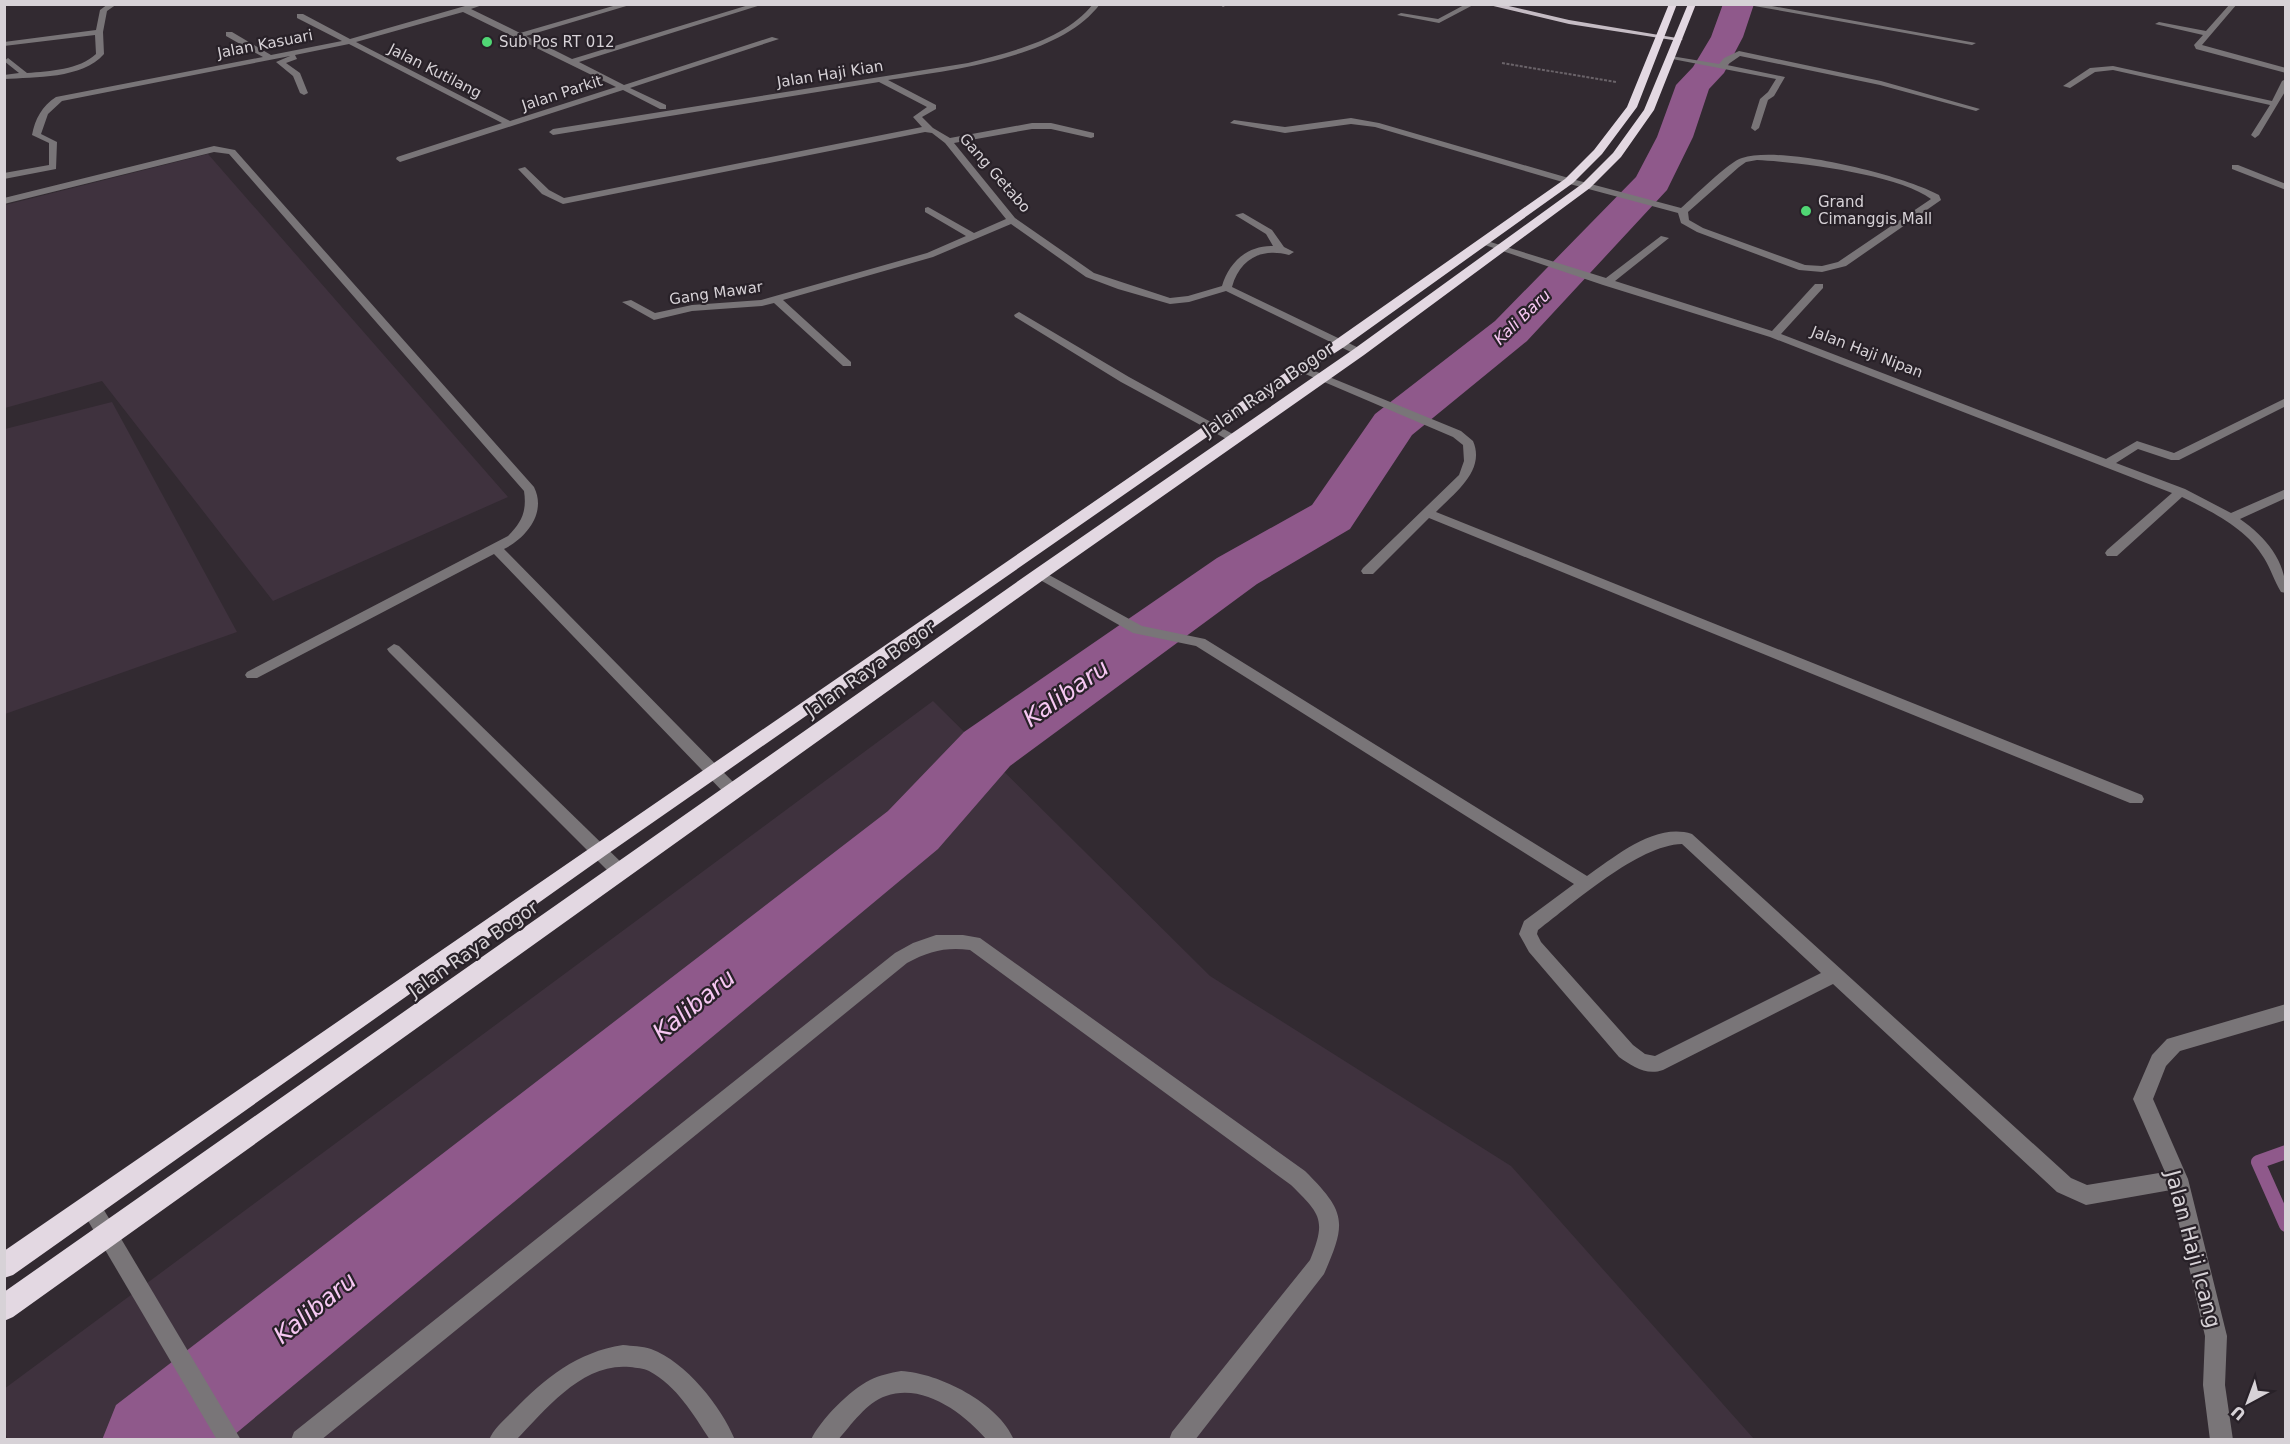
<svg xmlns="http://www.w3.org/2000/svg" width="2290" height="1444" viewBox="0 0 2290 1444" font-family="'DejaVu Sans',sans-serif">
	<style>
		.built { fill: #3f323e }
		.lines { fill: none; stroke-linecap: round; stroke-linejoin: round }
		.stream { stroke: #8f598b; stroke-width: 14 }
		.river { fill: #8f598b; fill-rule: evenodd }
		.path { stroke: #6a6369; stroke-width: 2; stroke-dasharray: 3 1.5; stroke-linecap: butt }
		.minor { fill: #797578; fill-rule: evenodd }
		.major { fill: #c5bcc4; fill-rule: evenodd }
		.highway { fill: #e3d8e2; fill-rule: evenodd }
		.poi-dot { fill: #50d674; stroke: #282128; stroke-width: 2 }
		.labels { text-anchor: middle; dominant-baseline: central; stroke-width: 4.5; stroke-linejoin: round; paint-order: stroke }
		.far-poi-label { font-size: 15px; fill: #d7d2d7; stroke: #282128; text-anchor: start }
		.far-street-label { font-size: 15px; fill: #d7d2d7; stroke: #282128 }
		.far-water-label { font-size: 16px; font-style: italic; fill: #f7c8f3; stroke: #282128 }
		.street-label { font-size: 18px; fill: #d7d2d7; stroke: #282128 }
		.near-street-label { font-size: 21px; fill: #d7d2d7; stroke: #282128 }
		.near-water-label { font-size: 24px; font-style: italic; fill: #f7c8f3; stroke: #282128 }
	</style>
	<rect width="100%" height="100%" fill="#322a31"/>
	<!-- built -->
	<g class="built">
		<path d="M208 154 508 497 273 601 102 381 5 408V205Z"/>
		<path d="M112 402 237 632 5 714V429Z"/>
		<path d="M933 701 1210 976 1511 1166 1754 1439 8 1440 5 1432 4 1389Z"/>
	</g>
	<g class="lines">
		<!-- stream -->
		<path class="stream" d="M2286 1152 2258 1162 2286 1225"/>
		<!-- river -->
		<path class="river" d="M1723 4H1754L1743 37 1724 73 1709 89 1693 137 1667 190 1527 341 1412 435 1350 529 1257 584 1010 766 938 849 228 1440H102L116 1405 888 811 964 732 1217 558 1312 505 1375 414 1495 321 1636 177 1657 137 1676 85 1693 67 1711 37Z"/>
		<!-- path -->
		<path class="path" d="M1502 63 1616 82"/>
		<!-- minor -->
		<g class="minor">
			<path d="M108 4H117L107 11 103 32 104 54C82 79 35 77 4 79V75L19 73 4 61 8 58 27 73C50 71 79 70 96 54L95 35 4 46V42L96 30 100 10Z"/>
			<path d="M472 4H485L471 9 520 33 620 4H633L526 36 572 59 752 4H764L579 62 624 85 772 37 779 39 630 88 666 105V109H660L623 90 400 162 396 159 397 157 502 123 349 44 295 55 297 59 286 63 300 73 308 93 304 95 300 93 293 76 276 62 290 56 62 101 48 114 41 134 57 142 56 169 4 179V173L49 165V143L32 135C35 119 42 106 56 97L263 57 226 36V32H232L271 55 342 41 297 18V14H303L350 39ZM463 12 616 87 510 121 356 42Z"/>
			<path d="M1093 4H1100C1060 58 951 70 888 80L936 105V109L922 117 933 128 950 138 1032 123H1051L1094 133V137L1091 138 1051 129H1032L954 143 1015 218 1094 273 1170 298 1188 296 1222 286C1229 262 1248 245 1273 246L1266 234 1235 215 1243 213 1272 230 1284 247 1294 252 1289 255C1262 248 1240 258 1232 287L1363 350V354H1355L1226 291 1189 302 1170 304 1118 289 1086 277 1011 224 933 257 783 300 851 362V366H843L774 303 762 306 692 311 654 320 622 302 631 300 655 313 692 305 761 300 927 253 966 236 925 212V208L928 207 974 233 1006 219 945 143 932 133 925 132 563 204 542 194 518 169 525 167 549 190 564 198 922 127 913 117 927 107 879 82 553 135 549 132 553 129 968 63C1010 52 1065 40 1093 4Z"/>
			<path d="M1219 4H1227V5L1223 7Z"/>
			<path d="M1466 4H1475L1439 23 1397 15 1401 13 1438 19Z"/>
			<path d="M1743 4H1761L1976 43 1972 45Z"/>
			<path d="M2230 4H2237L2202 45 2286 68V73L2196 49 2194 45 2203 35 2155 24 2159 22 2206 31Z"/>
			<path d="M1739 51 1881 81 1980 109 1976 111 1880 85 1740 56 1727 65 1785 77 1774 96 1768 100 1759 128 1755 131 1751 128 1760 99 1768 92 1776 79 1667 58 1671 56 1719 64 1724 58Z"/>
			<path d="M2113 66 2272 101 2282 81 2286 79V90L2259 135 2255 138 2251 135 2270 105 2113 70 2095 72 2070 88 2063 86 2090 68Z"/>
			<path d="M1351 118 1379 123 1572 179 1681 208C1694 197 1728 162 1742 158 1782 145 1902 175 1939 195L1941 200 1846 266 1822 272 1799 270 1697 232 1681 223 1678 213 1566 183 1375 127 1351 124 1285 133 1230 123 1234 120 1285 127ZM1757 160C1799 162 1900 175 1931 199L1838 262 1822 266 1805 265 1703 228 1689 220 1688 212 1739 167 1746 162Z"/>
			<path d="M214 146 235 150 534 487C547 513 526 538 504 549L739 788 741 792 739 796H727L494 554 257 678H247L245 675 247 672 508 536C522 522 527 511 524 491L229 154 214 152 4 204V198Z"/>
			<path d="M2232 165H2238L2286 184V190L2232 169Z"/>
			<path d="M1661 236 1669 238 1615 281 1772 331 1815 284H1823V288L1781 334 2106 459 2137 441 2174 453 2286 398V406L2179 460H2171L2138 449 2116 463 2185 489 2231 513 2286 489V498L2240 519C2266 537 2286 561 2286 593L2281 592C2274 581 2271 569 2264 558 2247 529 2213 512 2182 497L2117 556H2107L2105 553 2107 550 2172 493 1770 337 1603 285 1476 242 1484 240 1606 278Z"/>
			<path d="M1019 312 1129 377 1240 438 1234 442 1230 441 1121 382 1015 317 1014 315Z"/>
			<path d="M1300 365 1461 431 1473 441C1486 471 1454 493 1436 512L2142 795 2144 799 2142 803H2130L1429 518 1373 574H1363L1361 571 1363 568 1459 475 1464 461 1463 445 1453 437 1296 370V366Z"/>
			<path d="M1040 570 1142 626 1205 639 1587 876C1615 857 1655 822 1692 834L2071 1178 2087 1185 2165 1172 2133 1099 2152 1055 2167 1039 2286 1004V1020L2180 1051 2166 1066 2153 1099 2188 1179 2227 1336 2225 1385 2233 1440H2210L2203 1385 2205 1336 2171 1190 2086 1205 2057 1192 1833 984 1663 1070C1646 1076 1632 1066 1619 1057L1529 952 1519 934 1524 921 1574 884 1196 646 1133 633 1035 577 1033 574 1035 571ZM1682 844 1821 973 1655 1056 1645 1054 1633 1045 1541 942 1537 934 1538 930C1574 903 1638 845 1682 844Z"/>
			<path d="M394 644 399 646 625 866 627 871 625 876 619 878 613 876 389 652 387 649Z"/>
			<path d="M936 935H963L980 938 1305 1171C1346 1212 1347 1222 1324 1274L1195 1440H1169L1172 1432 1310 1260C1327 1219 1320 1214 1291 1185L970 950C946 947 929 951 907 963L321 1440H291L294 1432 895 953 913 943Z"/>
			<path d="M91 1197 98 1200 241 1440H217L84 1214 81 1207 84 1200Z"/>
			<path d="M623 1345C632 1346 642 1346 651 1349 686 1362 721 1406 735 1440H710C693 1414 677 1386 649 1371 643 1368 637 1368 630 1367 583 1362 546 1409 516 1440H489C494 1428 504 1420 513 1411 545 1378 577 1352 623 1345Z"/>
			<path d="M901 1371C939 1373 999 1403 1014 1440H987C963 1413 924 1383 886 1396 867 1402 851 1425 838 1440H811C819 1421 851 1389 870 1380 880 1375 890 1373 901 1371Z"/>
		</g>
		<!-- major -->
		<path class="major" d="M1485 4H1500L1569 20 1683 39 1679 41 1569 24Z"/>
		<!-- highway -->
		<g class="highway">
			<path d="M1669 4H1677L1637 107 1602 154 1573 183 1344 347 1217 430 606 855 13 1275 4 1278V1251L1207 424 1334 341 1565 179 1594 150 1627 107Z"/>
			<path d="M1688 4H1696L1654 110 1621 157 1590 188 1364 355 1046 578 13 1317 4 1321V1292L1034 570 1354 349 1582 184 1613 153 1644 110Z"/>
		</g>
	</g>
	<!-- markers -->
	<g class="poi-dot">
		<circle cx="487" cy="42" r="6"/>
		<circle cx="1806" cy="211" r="6"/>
	</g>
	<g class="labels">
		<!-- far-poi labels -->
		<g class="far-poi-label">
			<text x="499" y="42">Sub Pos RT 012</text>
			<text x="1818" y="202">Grand<tspan x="1818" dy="17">Cimanggis Mall</tspan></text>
		</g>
		<!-- far-street labels -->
		<g class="far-street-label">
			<text transform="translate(265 44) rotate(-11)">Jalan Kasuari</text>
			<text transform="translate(435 71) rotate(27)">Jalan Kutilang</text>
			<text transform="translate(830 74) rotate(-9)">Jalan Haji Kian</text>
			<text transform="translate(562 93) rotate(-18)">Jalan Parkit</text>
			<text transform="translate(995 173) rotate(49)">Gang Getabo</text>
			<text transform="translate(716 293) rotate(-8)">Gang Mawar</text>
			<text transform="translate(1867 352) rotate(21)">Jalan Haji Nipan</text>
		</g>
		<!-- far-water labels -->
		<g class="far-water-label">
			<text transform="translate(1522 317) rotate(-44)">Kali Baru</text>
		</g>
		<!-- street labels -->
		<g class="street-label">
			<text transform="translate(1268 389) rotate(-34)">Jalan Raya Bogor</text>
			<text transform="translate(870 669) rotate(-35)">Jalan Raya Bogor</text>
			<text transform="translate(473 949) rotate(-35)">Jalan Raya Bogor</text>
		</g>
		<!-- near-street labels -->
		<g class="near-street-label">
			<text transform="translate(2193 1249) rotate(75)">Jalan Haji Icang</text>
		</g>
		<!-- near-water labels -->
		<g class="near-water-label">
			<text transform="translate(1066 693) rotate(-35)">Kalibaru</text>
			<text transform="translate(694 1005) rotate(-39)">Kalibaru</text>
			<text transform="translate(315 1308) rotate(-39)">Kalibaru</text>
		</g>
	</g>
	<!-- border -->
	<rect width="2290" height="1444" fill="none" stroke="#d7d2d7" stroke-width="12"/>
	<!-- north arrow -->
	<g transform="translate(2248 1402) rotate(221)" stroke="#282128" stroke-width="4.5" paint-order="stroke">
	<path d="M0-4.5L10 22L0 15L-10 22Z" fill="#d7d2d7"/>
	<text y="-9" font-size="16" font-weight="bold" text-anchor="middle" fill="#d7d2d7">U</text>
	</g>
</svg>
